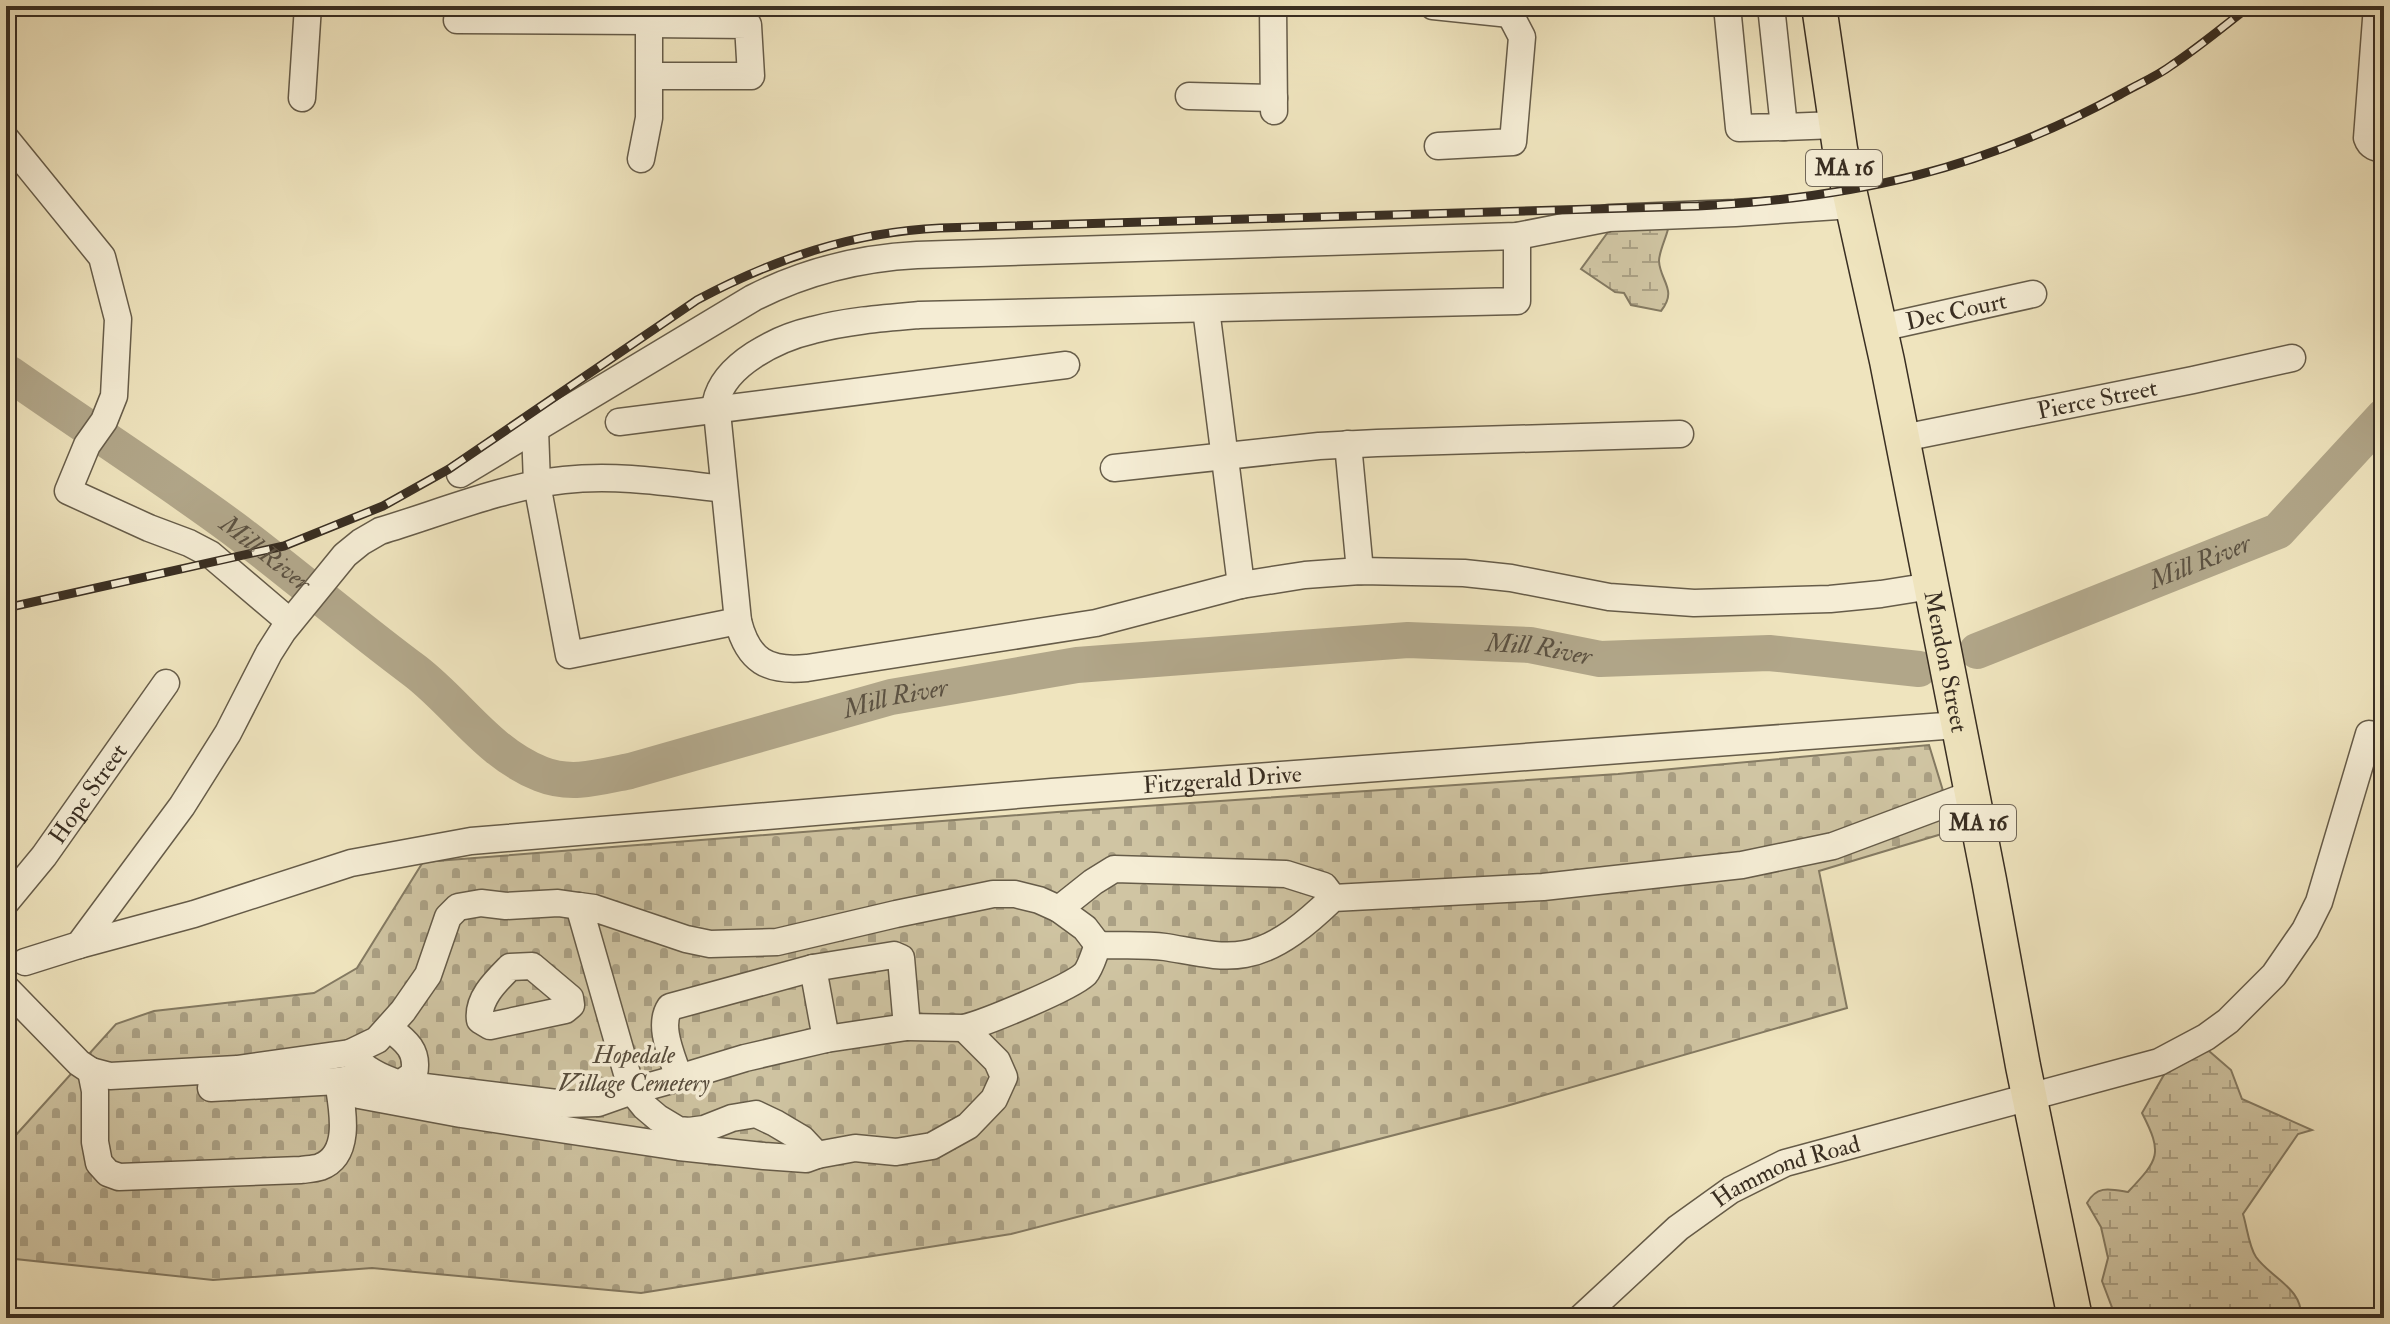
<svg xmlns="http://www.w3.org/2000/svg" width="2390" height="1324" viewBox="0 0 2390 1324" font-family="'IM FELL Double Pica',serif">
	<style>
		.wetland { fill: url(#wetland-marsh); stroke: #847a62; stroke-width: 2 }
		.cemetery { fill: url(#cemetery-stones); stroke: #847a62; stroke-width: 2 }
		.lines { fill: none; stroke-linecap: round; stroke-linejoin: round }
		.river { stroke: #b1a689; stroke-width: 36 }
		.minor-casing { stroke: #665c49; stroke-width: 29 }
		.major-casing { stroke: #392e22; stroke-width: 37 }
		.minor { stroke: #f5edd5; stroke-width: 26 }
		.major { stroke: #efe4be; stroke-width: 34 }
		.rail-casing { stroke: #392e22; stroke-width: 9 }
		.rail { stroke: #f5edd5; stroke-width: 6; stroke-dasharray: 18; stroke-linecap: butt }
		.labels { text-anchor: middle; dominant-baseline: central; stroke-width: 7; stroke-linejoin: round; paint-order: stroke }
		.shield { fill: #f5edd5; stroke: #716758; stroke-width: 2 }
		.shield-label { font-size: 22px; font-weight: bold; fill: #392e22 }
		.street-label { font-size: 24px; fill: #392e22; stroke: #f5edd5 }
		.park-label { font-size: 24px; font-style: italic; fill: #574c3c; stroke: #f5edd5 }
		.water-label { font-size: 26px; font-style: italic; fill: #5d5241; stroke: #f5edd5 }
	</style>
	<defs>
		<pattern id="wetland-marsh" width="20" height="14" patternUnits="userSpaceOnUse" patternTransform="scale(2)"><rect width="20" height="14" fill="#d0c5a3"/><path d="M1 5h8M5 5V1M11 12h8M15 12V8" fill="none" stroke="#aaa084"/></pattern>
		<pattern id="cemetery-stones" width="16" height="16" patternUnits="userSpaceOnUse" patternTransform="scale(2)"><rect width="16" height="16" fill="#d0c5a3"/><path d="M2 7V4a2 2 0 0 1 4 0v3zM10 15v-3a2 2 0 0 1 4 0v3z" fill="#aaa084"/></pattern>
	</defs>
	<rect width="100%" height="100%" fill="#efe4be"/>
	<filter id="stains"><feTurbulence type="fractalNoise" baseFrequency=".0025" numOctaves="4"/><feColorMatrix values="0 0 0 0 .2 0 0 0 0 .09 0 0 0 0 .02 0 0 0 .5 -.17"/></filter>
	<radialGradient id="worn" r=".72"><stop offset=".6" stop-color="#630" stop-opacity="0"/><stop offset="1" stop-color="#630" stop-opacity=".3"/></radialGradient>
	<!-- wetland -->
	<g class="wetland">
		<path d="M1648 221H1663L1668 229C1666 238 1659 252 1659 261 1660 281 1678 290 1661 311L1631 305 1624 293 1615 292 1581 269 1608 232Z"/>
		<path d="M2209 1051 2231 1070 2242 1099 2312 1130 2298 1134 2243 1214C2247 1227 2249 1247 2256 1257 2272 1279 2303 1288 2301 1318H2116L2102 1281 2108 1258 2101 1227 2087 1203C2097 1185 2110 1189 2128 1192 2159 1159 2163 1154 2142 1113L2165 1073 2199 1052Z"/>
	</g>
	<!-- cemetery -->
	<path class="cemetery" d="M1929 745 1955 830 1819 871 1847 1008 1503 1107 1011 1234 641 1293 372 1268 213 1280 6 1258V1146L116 1024 154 1011 314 993 357 968 423 862 1057 812 1618 774Z"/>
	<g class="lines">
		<!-- river -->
		<g class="river">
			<path id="s1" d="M10 374C84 426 161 475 234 529 295 575 353 625 415 671 458 704 488 753 541 774 571 786 600 777 630 771L891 697 1077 665 1408 640 1530 645 1600 659 1769 653 1919 669"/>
			<path id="s2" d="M1977 651 2278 531 2384 416"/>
		</g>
		<!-- minor casing -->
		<g class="minor-casing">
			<g id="minor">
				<path d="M1273 6 1274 111"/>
				<path d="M1433 6 1510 14"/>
				<path d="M1727 6 1739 128 1784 127 1771 6"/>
				<path d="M2377 6 2367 138C2370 147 2376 148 2384 149"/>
				<path d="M457 20 649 21"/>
				<path d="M649 24 748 25 751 76H650"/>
				<path d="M1189 96 1274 98"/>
				<path d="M302 98 308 6"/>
				<path d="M1784 127 1836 125"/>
				<path d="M6 139 102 257 118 319 114 396 104 421 87 445 68 491 149 528 189 543 210 554 290 622"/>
				<path d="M1438 146 1513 142 1522 37 1510 14 1511 6"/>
				<path d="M641 159 649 118V7"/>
				<path d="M1517 236V301L919 315C884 318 846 321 813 330 778 338 724 364 716 402L738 621C748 661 768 672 807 668L1096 623 1241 585 1305 575 1360 571 1464 573 1511 578 1609 597 1694 603 1830 599 1881 594 1931 586"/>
				<path d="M1206 309 1241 585"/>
				<path id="s3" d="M1880 328 2033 294"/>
				<path d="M619 422 1066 365"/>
				<path d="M535 429 537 484 569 655 738 621"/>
				<path id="s4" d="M1903 438 2193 380 2292 358"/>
				<path d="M1348 444 1360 571"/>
				<path d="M1114 468 1319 446 1377 443 1680 434"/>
				<path d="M460 474 753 298C804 272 860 258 917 255L1517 236 1609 218 1735 213 1853 205"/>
				<path d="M1333 898 1324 886 1286 874 1114 869 1093 882 1059 909 1039 900 1015 894H993L896 914 777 942 710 944 686 939 594 908 579 906 632 1091 645 1107 658 1118 678 1130 689 1131 704 1129 732 1118 756 1114 775 1123 802 1139 817 1155 855 1148 896 1152 932 1146 968 1126 994 1099 1004 1077 997 1061 964 1028C985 1023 1070 988 1085 974 1091 967 1094 954 1098 945 1120 946 1143 944 1165 947 1191 951 1219 959 1245 954 1279 948 1309 921 1333 898L1543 887 1742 865 1833 846 1972 794"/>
				<path id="s5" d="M6 902 44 856 166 683"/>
				<path d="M1059 909 1085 928 1098 945"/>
				<path id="s6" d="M79 945 194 914 351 863 471 841 1052 792 1958 725"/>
				<path d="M25 962 79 945 182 806 228 733 269 653 283 631 345 555 361 542 380 531C437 514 505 486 564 480 618 474 671 483 724 489"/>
				<path d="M532 966 570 998 571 1005 565 1010 490 1026 480 1020C477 999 496 981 510 967Z"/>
				<path d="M6 988 79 1063 91 1071"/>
				<path d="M389 1028C406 1041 419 1051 414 1074L400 1084C379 1077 365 1070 350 1053L377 1040 403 1011 428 975 448 917 458 907 481 903 506 906 558 903 579 906"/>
				<path d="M826 1039 907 1027"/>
				<path d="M350 1053 237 1069 110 1076 91 1071 95 1091V1142L99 1163 108 1173 119 1177 301 1170C307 1169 314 1169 320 1167 353 1155 342 1107 338 1081L359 1095 461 1114 679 1147 764 1156 806 1159 817 1155"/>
				<path d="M679 1078 745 1058 826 1039 813 968"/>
				<path d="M400 1084 565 1104 598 1103 632 1091 679 1078C673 1058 657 1026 670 1007L813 968 894 955 901 958 907 1027 964 1028"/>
				<path d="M211 1088 338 1081 355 1078"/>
				<path id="s7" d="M1581 1318 1678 1228 1731 1190 1785 1163 2159 1062 2206 1037 2228 1021 2274 975 2305 930 2319 902 2369 734"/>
			</g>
		</g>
		<!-- major casing -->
		<g class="major-casing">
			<g id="major">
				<path id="s8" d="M1819 6 1840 149 1887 361 1989 880 2023 1066 2075 1318"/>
			</g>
		</g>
		<!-- minor -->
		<use href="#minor" class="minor"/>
		<!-- major -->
		<use href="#major" class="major"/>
		<!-- rail casing -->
		<g class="rail-casing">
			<path id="rail" d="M6 608 284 546 383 506 449 469 697 300C774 259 853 232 940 228L1698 206C1854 198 1981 170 2119 95 2136 85 2156 77 2172 65 2199 47 2224 26 2250 6"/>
		</g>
		<!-- rail -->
		<use href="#rail" class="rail"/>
	</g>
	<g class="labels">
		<!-- shield labels -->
		<g class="shield">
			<rect x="1806" y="150" width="76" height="36" rx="6"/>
			<rect x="1940" y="805" width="76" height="36" rx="6"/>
		</g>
		<g class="shield-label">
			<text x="1844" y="168">MA 16</text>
			<text x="1978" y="823">MA 16</text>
		</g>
		<!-- street labels -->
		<g class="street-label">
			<text stroke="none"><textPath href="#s3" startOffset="78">Dec Court</textPath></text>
			<text stroke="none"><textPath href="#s4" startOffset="198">Pierce Street</textPath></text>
			<text stroke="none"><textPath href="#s8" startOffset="668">Mendon Street</textPath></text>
			<text stroke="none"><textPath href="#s6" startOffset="1160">Fitzgerald Drive</textPath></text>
			<text stroke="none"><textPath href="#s5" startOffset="136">Hope Street</textPath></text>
			<text stroke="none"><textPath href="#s7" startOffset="256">Hammond Road</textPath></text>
		</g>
		<!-- park labels -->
		<g class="park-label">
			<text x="634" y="1055">Hopedale<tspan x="634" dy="28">Village Cemetery</tspan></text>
		</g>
		<!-- water labels -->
		<g class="water-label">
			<text stroke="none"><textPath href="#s1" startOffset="312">Mill River</textPath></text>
			<text stroke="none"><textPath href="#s2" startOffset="240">Mill River</textPath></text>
			<text stroke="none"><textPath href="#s1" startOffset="1680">Mill River</textPath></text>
			<text stroke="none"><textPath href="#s1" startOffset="1032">Mill River</textPath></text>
		</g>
	</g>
	<!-- margin -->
	<rect width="2390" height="1324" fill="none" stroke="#efe4be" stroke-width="32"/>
	<rect x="8" y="8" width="2374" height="1308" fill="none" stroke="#392e22" stroke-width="4"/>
	<rect x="16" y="16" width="2358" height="1292" fill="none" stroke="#392e22" stroke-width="2"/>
	<rect width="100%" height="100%" filter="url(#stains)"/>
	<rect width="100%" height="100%" fill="url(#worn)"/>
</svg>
